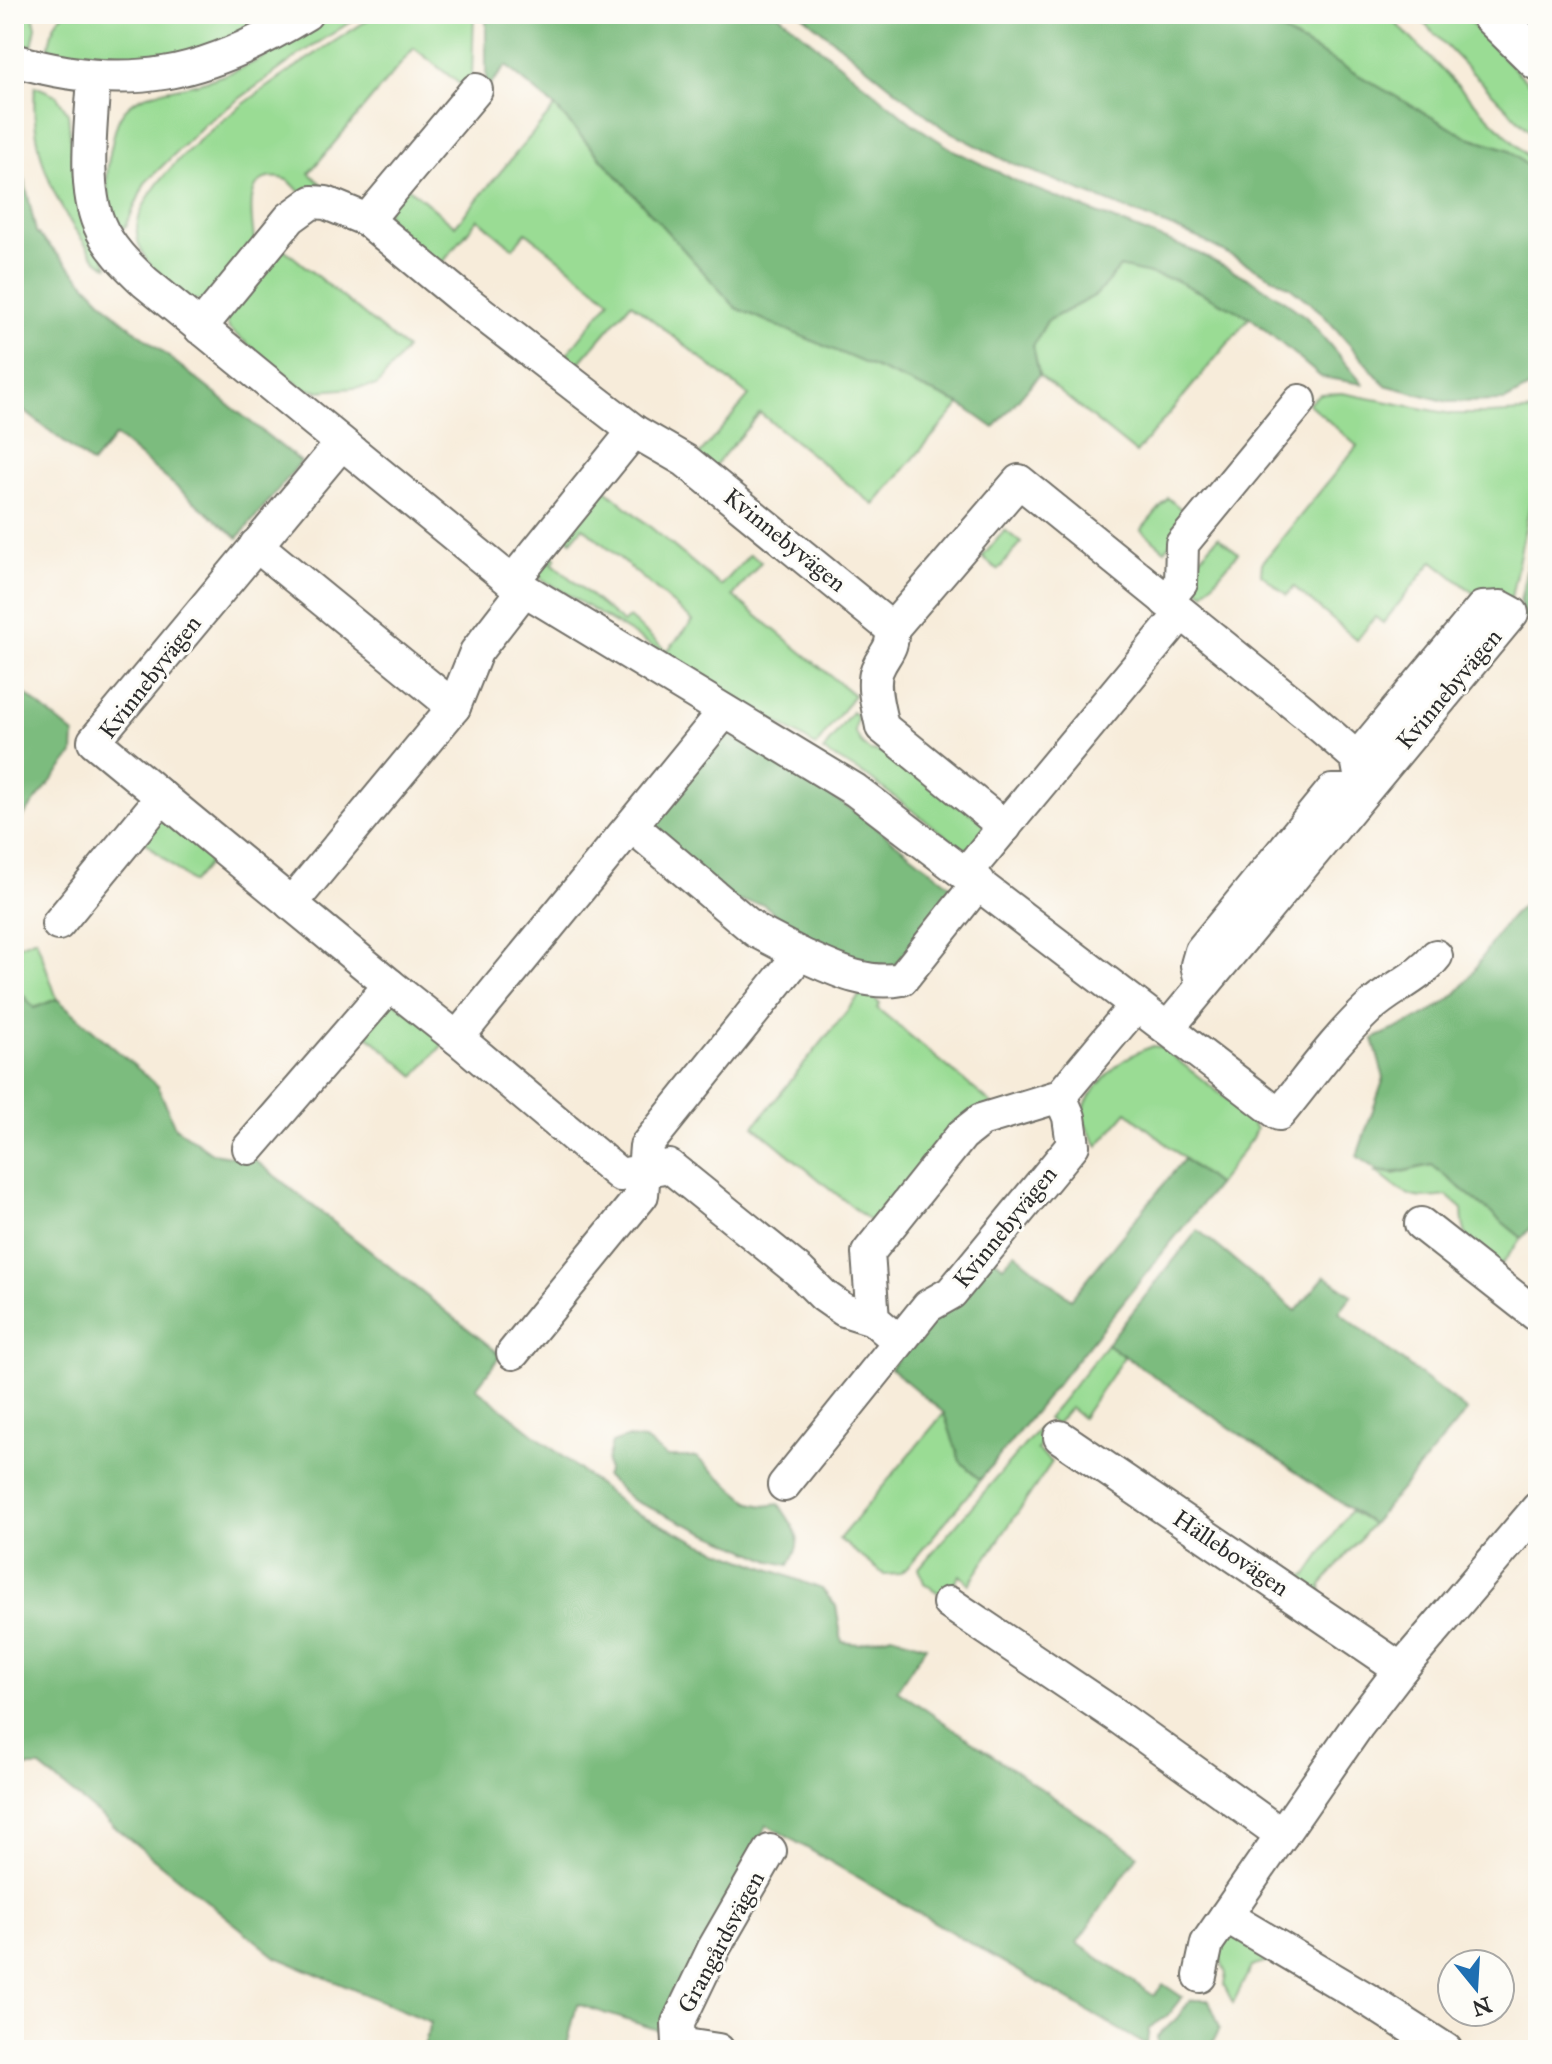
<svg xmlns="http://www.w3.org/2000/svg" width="1552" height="2064" viewBox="0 0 1552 2064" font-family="'IM FELL Great Primer',serif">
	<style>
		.green { fill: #9adc94; stroke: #628460; stroke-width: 2 }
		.forest { fill: #7bbc7e; stroke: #537454; stroke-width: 2 }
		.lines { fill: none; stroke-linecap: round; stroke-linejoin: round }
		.minor-casing { stroke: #726f68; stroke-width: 36 }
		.major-casing { stroke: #726f68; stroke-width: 44 }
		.minor { stroke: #fff; stroke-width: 32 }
		.major { stroke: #fff; stroke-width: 40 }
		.labels { text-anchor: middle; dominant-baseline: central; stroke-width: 6; stroke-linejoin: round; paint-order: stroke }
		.street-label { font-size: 24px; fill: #2b2b2b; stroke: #fdfcf7 }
	</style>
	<rect width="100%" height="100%" fill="#fdfcf7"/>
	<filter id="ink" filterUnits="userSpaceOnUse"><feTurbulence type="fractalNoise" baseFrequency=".0125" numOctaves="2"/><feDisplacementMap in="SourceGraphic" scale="16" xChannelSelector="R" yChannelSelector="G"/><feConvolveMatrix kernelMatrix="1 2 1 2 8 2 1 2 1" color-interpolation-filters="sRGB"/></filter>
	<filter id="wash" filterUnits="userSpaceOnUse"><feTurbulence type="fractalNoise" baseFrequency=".006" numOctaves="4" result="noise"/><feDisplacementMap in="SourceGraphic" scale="32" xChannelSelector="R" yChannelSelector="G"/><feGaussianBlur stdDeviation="1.8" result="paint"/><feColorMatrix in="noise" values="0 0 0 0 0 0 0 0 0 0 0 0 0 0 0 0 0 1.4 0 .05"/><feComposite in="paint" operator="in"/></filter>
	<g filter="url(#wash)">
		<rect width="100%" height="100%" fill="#f7ecda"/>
		<!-- green -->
		<g class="green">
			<path d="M14 14 33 15 36 27 32 46 14 41Z"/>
			<path d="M64 14H279C201 58 135 73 48 49 51 37 53 20 64 14Z"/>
			<path d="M333 14H363L299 55 205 124 145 183 126 226 119 230C107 203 104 182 110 153 113 141 114 128 120 117 133 92 165 91 190 85 205 82 222 76 237 70 271 56 301 34 333 14Z"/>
			<path d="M377 14H474L472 74 466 89 414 48 309 173 337 198C326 196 308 197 299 191 293 186 292 181 284 179 240 168 252 222 255 245L204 300H188C168 282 140 264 137 235 131 164 322 50 377 14Z"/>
			<path d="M1233 14H1387L1538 167V175L1507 149 1465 136 1262 20Z"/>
			<path d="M1415 14H1462L1538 93V140Z"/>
			<path d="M35 86 56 95 68 113 74 177 108 266C97 264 92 254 86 245 51 199 30 144 35 86Z"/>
			<path d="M555 107 736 308 960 404 874 505 760 413 711 470 695 460 749 396 631 303 570 374 559 364 610 300 526 232 513 248 478 219 439 267 389 228 387 208 405 185 455 226Z"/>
			<path d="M279 245 406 349 377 386 318 391 304 389 229 329 225 316Z"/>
			<path d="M1120 267 1175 280 1250 317 1136 453 1039 375 1033 346 1047 321 1096 295Z"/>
			<path d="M1342 393 1451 414H1490L1538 411V464L1511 598 1481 599 1433 561 1383 623 1375 617 1357 640 1294 587 1287 595 1261 574 1262 563 1357 446 1308 403 1320 394Z"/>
			<path d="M599 484 721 586 750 554 761 562 733 596 854 695 816 746 534 574 552 556 556 558 552 563 623 623 629 618 667 651 693 621 583 527 571 541 565 534Z"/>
			<path d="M1168 498 1192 518 1165 550 1141 530Z"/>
			<path d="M1005 530 1021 543 998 570 982 557Z"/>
			<path d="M1218 537 1238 553 1204 593 1184 577Z"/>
			<path d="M852 712 857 716 855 732 862 744 870 751 899 754 986 825 970 848 963 849 868 777 823 751Z"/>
			<path d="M165 814 218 853 192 883 140 838Z"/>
			<path d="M36 938 57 999 34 1008 14 984V947Z"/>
			<path d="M864 990 880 1004 877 1008 991 1103 873 1224 754 1126Z"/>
			<path d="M392 1000 447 1040 415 1076 361 1030Z"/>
			<path d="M1153 1046 1161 1047 1246 1114 1256 1129 1252 1138 1217 1185 1127 1112 1098 1146C1093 1137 1084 1127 1083 1117 1081 1098 1114 1066 1129 1057 1136 1052 1145 1049 1153 1046Z"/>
			<path d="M1432 1165 1522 1238 1501 1265C1473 1244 1463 1246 1462 1209L1447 1196C1408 1202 1405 1194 1375 1171L1394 1174Z"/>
			<path d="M1107 1344 1124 1357 1082 1418 1070 1408 1055 1425 1047 1419Z"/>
			<path d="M944 1413 960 1461 980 1480 907 1568 899 1574 885 1575 839 1539Z"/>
			<path d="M1039 1428 1048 1435 1037 1450 1052 1462 969 1584 960 1575 943 1596 924 1583 919 1568Z"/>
			<path d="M1350 1511 1372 1524 1321 1585 1323 1603 1287 1579 1307 1575Z"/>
			<path d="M1233 1936 1282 1958 1251 1967 1233 2003 1224 1985 1226 1974 1218 1952 1227 1938Z"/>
		</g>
		<!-- forest -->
		<g class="forest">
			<path d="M486 14H778L913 124 955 151 1020 183 1196 252 1253 281 1283 300 1306 317 1363 384 1321 377 1250 317 1175 280 1120 267 1096 295 1047 321 1033 346 1039 375 994 428 960 404 736 308 555 107 506 66 486 90Z"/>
			<path d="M801 14H1233L1262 20 1465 136 1507 149 1538 175V383L1505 401 1448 402 1385 385 1321 312 1289 286 1198 238 1004 160 943 128Z"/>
			<path d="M14 132 36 232 116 315 301 462 238 538 115 436 92 464 14 403Z"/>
			<path d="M1538 512V630L1523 618 1520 602Z"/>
			<path d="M14 685 74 734 73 754 14 828Z"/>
			<path d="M727 733 856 812 962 894 887 973 781 933 777 918 772 911 763 904 735 901 654 831 652 813Z"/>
			<path d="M1538 896V1218L1522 1238 1432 1165C1396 1171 1389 1182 1357 1156L1384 1078 1373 1039C1403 1025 1442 1012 1463 986 1487 955 1502 914 1538 896Z"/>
			<path d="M14 984 34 1008 57 999 158 1086 175 1127 212 1153 255 1160 501 1355 476 1388 630 1510 700 1543 822 1589 836 1606 842 1642 859 1644 892 1635 926 1646 897 1690 1138 1855 1077 1943 1154 1996 1163 1984 1182 1997 1166 2017 1149 2028 1146 2050V2045L767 1825 661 2031 577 2004 566 2050H423L431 2022 276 1957 40 1767H14Z"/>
			<path d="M1184 1159 1217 1185 980 1480 960 1461 944 1413 890 1368 991 1256 1003 1266 1015 1253 1071 1299Z"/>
			<path d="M1198 1230 1296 1311 1325 1276 1352 1295 1339 1312 1467 1411 1372 1524 1107 1344Z"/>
			<path d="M626 1438 645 1440 667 1457H696L751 1503 764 1506 779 1504C795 1531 806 1536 789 1565L771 1561 632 1500 605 1476 608 1471 607 1461 612 1443Z"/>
			<path d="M1190 2000H1209L1220 2028 1209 2050H1159L1157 2037 1177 2018Z"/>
		</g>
	</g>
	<g filter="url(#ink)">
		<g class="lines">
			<!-- minor casing -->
			<g class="minor-casing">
				<g id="minor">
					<path d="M14 60C128 94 207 75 306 14"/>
					<path d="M94 76C92 119 82 184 99 224 109 248 127 265 145 282L512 582 855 790 1279 1114C1308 1079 1335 1040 1368 1009 1390 988 1418 979 1436 956"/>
					<path d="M367 220 476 90"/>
					<path d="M200 328 290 218 312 202 326 203 367 220 458 295 634 431 512 582"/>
					<path d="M634 431 686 461 892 629 1019 481 1304 712 1357 758 1363 791H1332L1201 951 1197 965 1202 987"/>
					<path d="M256 545 454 707"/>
					<path d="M1166 601 1181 583 1182 544 1300 401"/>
					<path d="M892 629C893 651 885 651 877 670 871 687 879 710 882 727L1005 827"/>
					<path d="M162 797 94 741 341 444"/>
					<path d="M632 826 756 931 800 954"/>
					<path d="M966 873 1181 614"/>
					<path d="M291 904 454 707 476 652 524 590"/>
					<path d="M58 924 162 797 390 985"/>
					<path d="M1168 1028 1512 613 1501 607 1482 608 1357 758"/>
					<path d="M457 1038 724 712"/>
					<path d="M249 1148 390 985 457 1038 620 1175 669 1166 800 1272 824 1296 844 1310 873 1319"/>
					<path d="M1421 1224 1538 1316"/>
					<path d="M887 1331 873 1319 868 1253 962 1135 981 1120 1060 1096 1136 1005"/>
					<path d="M513 1353 642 1195 646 1146 800 954C834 969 865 986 902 979L979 882"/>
					<path d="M1060 1437 1401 1669"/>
					<path d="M784 1485 928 1306 951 1293 1073 1145 1069 1117 1060 1096"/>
					<path d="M949 1603 1121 1719 1282 1835"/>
					<path d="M1226 1916 1373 2003 1446 2050"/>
					<path d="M1200 1976 1207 1943 1358 1725 1401 1669 1538 1508"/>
					<path d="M718 2050 679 2044 678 2023 714 1948 770 1851"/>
				</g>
			</g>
			<!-- major casing -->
			<g class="major-casing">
				<path id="major" d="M1491 14 1538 60"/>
			</g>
			<!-- minor -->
			<use href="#minor" class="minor"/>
			<!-- major -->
			<use href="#major" class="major"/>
		</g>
	</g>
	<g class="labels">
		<!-- street labels -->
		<g class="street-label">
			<text transform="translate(785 540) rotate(39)">Kvinnebyvägen</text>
			<text transform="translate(150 677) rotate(-52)">Kvinnebyvägen</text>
			<text transform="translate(1449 689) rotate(-50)">Kvinnebyvägen</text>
			<text transform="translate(1005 1227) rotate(-51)">Kvinnebyvägen</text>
			<text transform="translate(1231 1553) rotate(34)">Hällebovägen</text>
			<text transform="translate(721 1942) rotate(-62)">Grangårdsvägen</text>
		</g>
	</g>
	<!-- margin -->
	<rect width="1552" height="2064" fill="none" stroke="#fdfcf7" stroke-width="48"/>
	<!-- north arrow -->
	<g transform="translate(1476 1988) rotate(162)"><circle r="38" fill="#fdfcf7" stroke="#a9a8a5" stroke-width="2"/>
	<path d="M0-6L14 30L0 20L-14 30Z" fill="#1f6fb2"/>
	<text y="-12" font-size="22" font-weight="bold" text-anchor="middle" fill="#2b2b2b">N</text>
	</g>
</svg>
